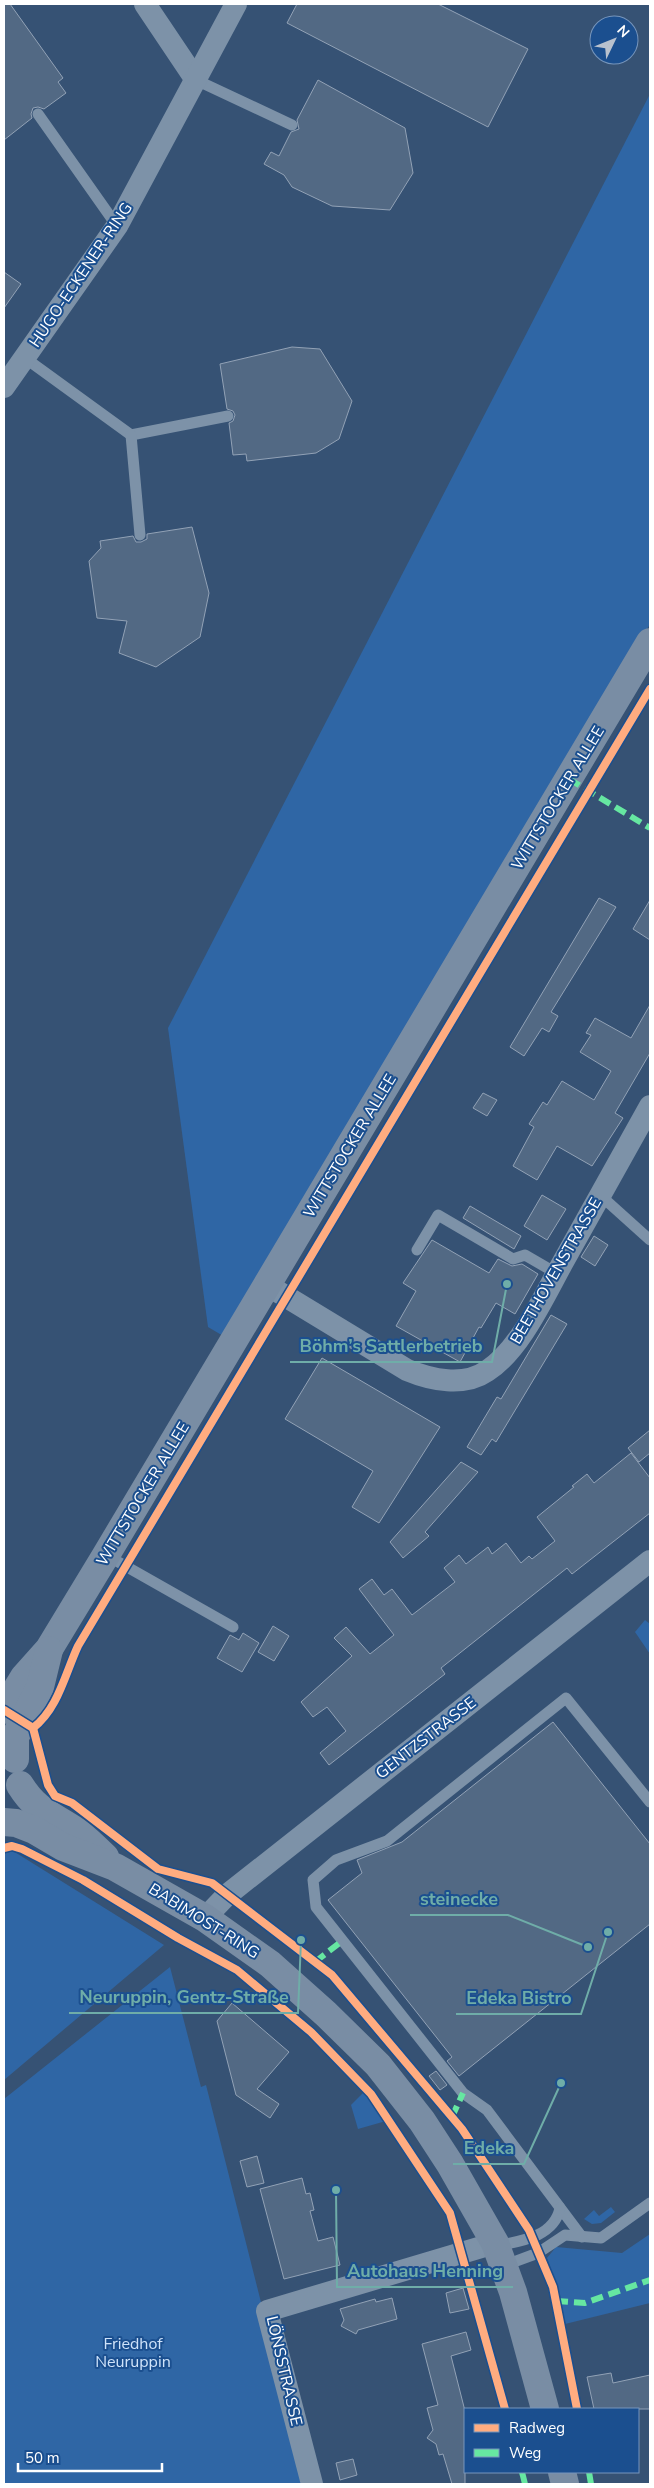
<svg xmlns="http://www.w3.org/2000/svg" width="654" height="2488" viewBox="0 0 654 2488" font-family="'Nunito Sans',sans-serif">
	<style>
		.green { fill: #2f66a5 }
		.building { fill: #526984; stroke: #92a2b6 }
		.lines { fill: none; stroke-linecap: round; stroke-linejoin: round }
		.lane { stroke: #7d92a8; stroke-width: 11 }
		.street { stroke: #7d92a8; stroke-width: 22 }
		.secondary { stroke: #798da4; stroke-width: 28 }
		.quiet { stroke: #66e7a1; stroke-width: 6; stroke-dasharray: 12 6; stroke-linecap: butt }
		.cycleway-casing { stroke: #1b4f8f; stroke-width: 11 }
		.cycleway { stroke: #ffac80; stroke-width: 8 }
		.labels { text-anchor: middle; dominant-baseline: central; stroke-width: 4; stroke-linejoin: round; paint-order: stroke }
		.street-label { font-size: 16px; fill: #fff; stroke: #1b4f8f }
		.park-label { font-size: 16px; fill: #cfe3fa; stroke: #1b4f8f }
		.leader { fill: none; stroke: #6fada8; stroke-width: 2 }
		.callout-dot { fill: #6fada8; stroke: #1b4f8f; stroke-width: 2 }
		.callout-label { font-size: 18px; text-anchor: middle; font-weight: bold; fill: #6fada8; stroke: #1b4f8f; stroke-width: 4; stroke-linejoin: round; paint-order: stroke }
	</style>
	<rect width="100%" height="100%" fill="#365274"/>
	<!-- green -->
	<g class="green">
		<path d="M650 94V624L225 1337 208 1327 168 1028Z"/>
		<path d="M645 1620 650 1624V1654L635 1632Z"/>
		<path d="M13 1851 164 1945 4 2080V1854Z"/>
		<path d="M170 1967 201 2087 206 2085 307 2484H4V2099Z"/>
		<path d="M365 2091 386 2121 358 2129 351 2105Z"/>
		<path d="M611 2207 615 2212 601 2223 592 2224 584 2219 594 2210 599 2216Z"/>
		<path d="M650 2234V2303L565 2324 558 2290 547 2258 556 2247 622 2253Z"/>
	</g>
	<!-- building -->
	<g class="building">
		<path d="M4 4H10L63 78 58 82 66 93 44 109 38 107 33 108 31 114 32 118 4 140Z"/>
		<path d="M297 4H438L528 49 488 127 287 23Z"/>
		<path d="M318 80 405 128 413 173 390 210 332 206 292 187 284 175 264 164 271 152 279 156 291 132 299 129 297 120Z"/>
		<path d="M4 272 21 284 4 308Z"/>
		<path d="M292 347 320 349 352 401 339 439 316 453 247 461 246 454 233 455 229 423 233 421 235 415 233 411 227 409 220 364Z"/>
		<path d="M192 527 209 593 200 637 156 667 119 653 127 621 97 618 89 561 101 548 100 541 133 536 136 542H141L147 539V534Z"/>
		<path d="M599 898 616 907 551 1012 558 1016 549 1032 542 1028 524 1056 510 1047Z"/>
		<path d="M650 900V940L633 929Z"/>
		<path d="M650 1005V1053L615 1113 623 1118 592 1166 557 1146 537 1180 513 1166 534 1127 529 1124 543 1102 547 1105 562 1081 594 1100 611 1071 580 1052 591 1035 586 1033 595 1018 631 1038Z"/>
		<path d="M483 1093 497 1100 487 1116 473 1108Z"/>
		<path d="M542 1195 566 1209 547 1240 524 1226Z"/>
		<path d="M470 1206 521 1236 514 1249 463 1218Z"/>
		<path d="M594 1236 608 1245 595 1266 581 1257Z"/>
		<path d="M432 1240 489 1273 498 1259 512 1266 522 1264 538 1274 515 1314 496 1303 481 1328 479 1327 460 1362 396 1326 416 1291 403 1283Z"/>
		<path d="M551 1315 567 1324 496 1442 492 1439 481 1455 467 1447 497 1397 501 1399Z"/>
		<path d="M322 1358 440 1427 379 1523 352 1507 373 1471 285 1419Z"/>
		<path d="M650 1430V1453L639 1462 628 1448Z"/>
		<path d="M631 1453 650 1478V1513L572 1574 567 1568 441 1668 445 1674 329 1765 320 1753 346 1731 327 1707 313 1717 301 1702 352 1656 334 1638 346 1627 370 1654 394 1635 359 1589 372 1579 384 1595 392 1589 412 1615 455 1582 444 1568 459 1555 466 1564 488 1547 492 1554 506 1543 521 1563 529 1556 532 1559 555 1541 537 1517 574 1487 572 1486 587 1474 594 1483Z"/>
		<path d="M461 1462 478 1472 425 1532 429 1536 403 1558 390 1542Z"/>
		<path d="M273 1626 289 1636 274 1661 258 1652Z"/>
		<path d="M243 1633 259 1643 242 1672 217 1658 230 1635 239 1640Z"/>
		<path d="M553 1722 650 1844V1924L459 2076 447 2061 452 2057 328 1900 362 1873 357 1860 402 1842Z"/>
		<path d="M232 2003 289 2052 257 2089 279 2104 270 2118 236 2095 217 2021Z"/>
		<path d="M436 2071 447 2085 440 2090 429 2076Z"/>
		<path d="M257 2156 264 2183 247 2187 240 2161Z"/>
		<path d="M302 2178 306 2194 310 2193 314 2210 310 2211 318 2241 333 2237 340 2265 284 2279 260 2189Z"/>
		<path d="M463 2288 469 2309 450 2313 446 2293Z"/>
		<path d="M392 2298 397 2319 358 2330 356 2334 341 2326 344 2320 340 2309 375 2299 376 2302Z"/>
		<path d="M466 2332 471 2350 451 2356 465 2411V2484H452L443 2454 439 2455 436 2444 427 2438 433 2430 427 2408 438 2405 422 2344Z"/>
		<path d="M611 2373 613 2383 650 2375V2409H594L587 2377Z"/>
		<path d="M353 2459 357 2475 340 2480 336 2463Z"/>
	</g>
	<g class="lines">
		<!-- lane -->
		<g class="lane">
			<path d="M196 80 292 125"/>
			<path d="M38 114 117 226"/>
			<path d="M25 358 131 435 228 416"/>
			<path d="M131 435 140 535"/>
			<path d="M600 1195 650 1240"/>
			<path d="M417 1250 438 1215 513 1259 525 1255 556 1273"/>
			<path d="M106 1555 233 1627"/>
			<path d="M582 2237 487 2110 463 2093 316 1907 313 1880 336 1860 387 1841 566 1698 650 1802"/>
			<path d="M496 2246C521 2241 554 2237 560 2208"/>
			<path d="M503 2266 538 2253 565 2235 601 2238 650 2203"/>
		</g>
		<!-- street -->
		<g class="street">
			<path d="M145 4 196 80"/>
			<path d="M4 387 117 226 236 4"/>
			<path d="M267 1285 407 1370C431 1380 464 1387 487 1371 520 1350 544 1296 563 1262 592 1210 621 1158 650 1106"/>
			<path d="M205 1918 227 1895 650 1561"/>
			<path d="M312 2484 267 2311 495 2243"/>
		</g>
		<!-- secondary -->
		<g class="secondary">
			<path d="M4 1710 24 1677 49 1649 106 1555 650 642"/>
			<path d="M15 1759V1737L40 1687 49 1650"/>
			<path d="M20 1785C37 1812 51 1814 76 1831 87 1839 96 1848 105 1857"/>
			<path d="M4 1822 16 1823 34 1830 63 1847 115 1867 205 1918 270 1964 326 2014 378 2065 422 2121 450 2164 495 2243 513 2292 545 2409"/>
			<path d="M562 2472 565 2484"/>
		</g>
		<!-- quiet -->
		<g class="quiet">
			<path d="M569 779 650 828"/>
			<path d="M315 1962 342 1941"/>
			<path d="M452 2117 463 2093"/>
			<path d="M556 2301 585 2303 650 2280"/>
			<path d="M522 2472 525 2484"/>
			<path d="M589 2472 591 2484"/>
		</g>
		<!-- cycleway casing -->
		<g class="cycleway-casing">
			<g id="cycleway">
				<path d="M4 1710 33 1728 48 1785 55 1796 72 1803 158 1869 212 1883 332 1975 462 2129 529 2230 553 2287 577 2409"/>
				<path d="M33 1728C58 1709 65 1674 78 1646L650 689"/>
				<path d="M4 1848 12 1846 22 1849 83 1880 178 1938 237 1970 311 2032 371 2094 450 2213 505 2409"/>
			</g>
		</g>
		<!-- cycleway -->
		<use href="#cycleway" class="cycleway"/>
	</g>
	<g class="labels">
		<!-- street labels -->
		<g class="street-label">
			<text transform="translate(81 275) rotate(-56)">HUGO-ECKENER-RING</text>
			<text transform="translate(558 798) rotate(-59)">WITTSTOCKER ALLEE</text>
			<text transform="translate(350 1146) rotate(-59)">WITTSTOCKER ALLEE</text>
			<text transform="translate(556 1271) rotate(-60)">BEETHOVENSTRASSE</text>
			<text transform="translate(143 1494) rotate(-59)">WITTSTOCKER ALLEE</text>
			<text transform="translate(426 1738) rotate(-38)">GENTZSTRASSE</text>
			<text transform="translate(204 1921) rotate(32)">BABIMOST-RING</text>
			<text transform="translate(284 2371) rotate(77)">LÖNSSTRASSE</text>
		</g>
		<!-- park labels -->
		<g class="park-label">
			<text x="133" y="2344">Friedhof<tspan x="133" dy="18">Neuruppin</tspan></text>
		</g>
	</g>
	<!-- callouts -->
	<path class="leader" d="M507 1284L492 1362H290M588 1947L508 1915H410M301 1940L298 2013H69M608 1932L581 2014H456M561 2083L524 2164H453M336 2190L337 2287H513"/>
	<g class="callout-dot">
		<circle cx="507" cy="1284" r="5"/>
		<circle cx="588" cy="1947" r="5"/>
		<circle cx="301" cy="1940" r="5"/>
		<circle cx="608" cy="1932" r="5"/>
		<circle cx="561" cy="2083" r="5"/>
		<circle cx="336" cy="2190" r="5"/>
	</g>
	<g class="callout-label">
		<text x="391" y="1352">Böhm’s Sattlerbetrieb</text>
		<text x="459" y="1905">steinecke</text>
		<text x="184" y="2003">Neuruppin, Gentz-Straße</text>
		<text x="519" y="2004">Edeka Bistro</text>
		<text x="489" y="2154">Edeka</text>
		<text x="425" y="2277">Autohaus Henning</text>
	</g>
	<!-- border -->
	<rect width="654" height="2488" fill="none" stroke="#ffffff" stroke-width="10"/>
	<!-- legend -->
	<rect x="464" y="2408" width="175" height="65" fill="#1b4f8f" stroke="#7695bc"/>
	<rect x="474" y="2424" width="25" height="8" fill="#ffac80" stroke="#7695bc"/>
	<text x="509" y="2433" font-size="15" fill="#ffffff">Radweg</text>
	<rect x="474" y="2449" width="25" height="8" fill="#66e7a1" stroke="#7695bc"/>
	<text x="509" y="2458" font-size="15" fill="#ffffff">Weg</text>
	<!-- north arrow -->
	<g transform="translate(614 40) rotate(47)"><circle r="24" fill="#1b4f8f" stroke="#7695bc"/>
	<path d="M0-4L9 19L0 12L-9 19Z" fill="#b9c2ce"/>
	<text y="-8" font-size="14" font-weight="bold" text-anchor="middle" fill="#ffffff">N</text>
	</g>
	<!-- scale -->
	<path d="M18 2463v8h144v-8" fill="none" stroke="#ffffff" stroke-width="2.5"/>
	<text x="25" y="2463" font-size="15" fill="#ffffff" stroke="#1b4f8f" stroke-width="4" paint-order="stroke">50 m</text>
</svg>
